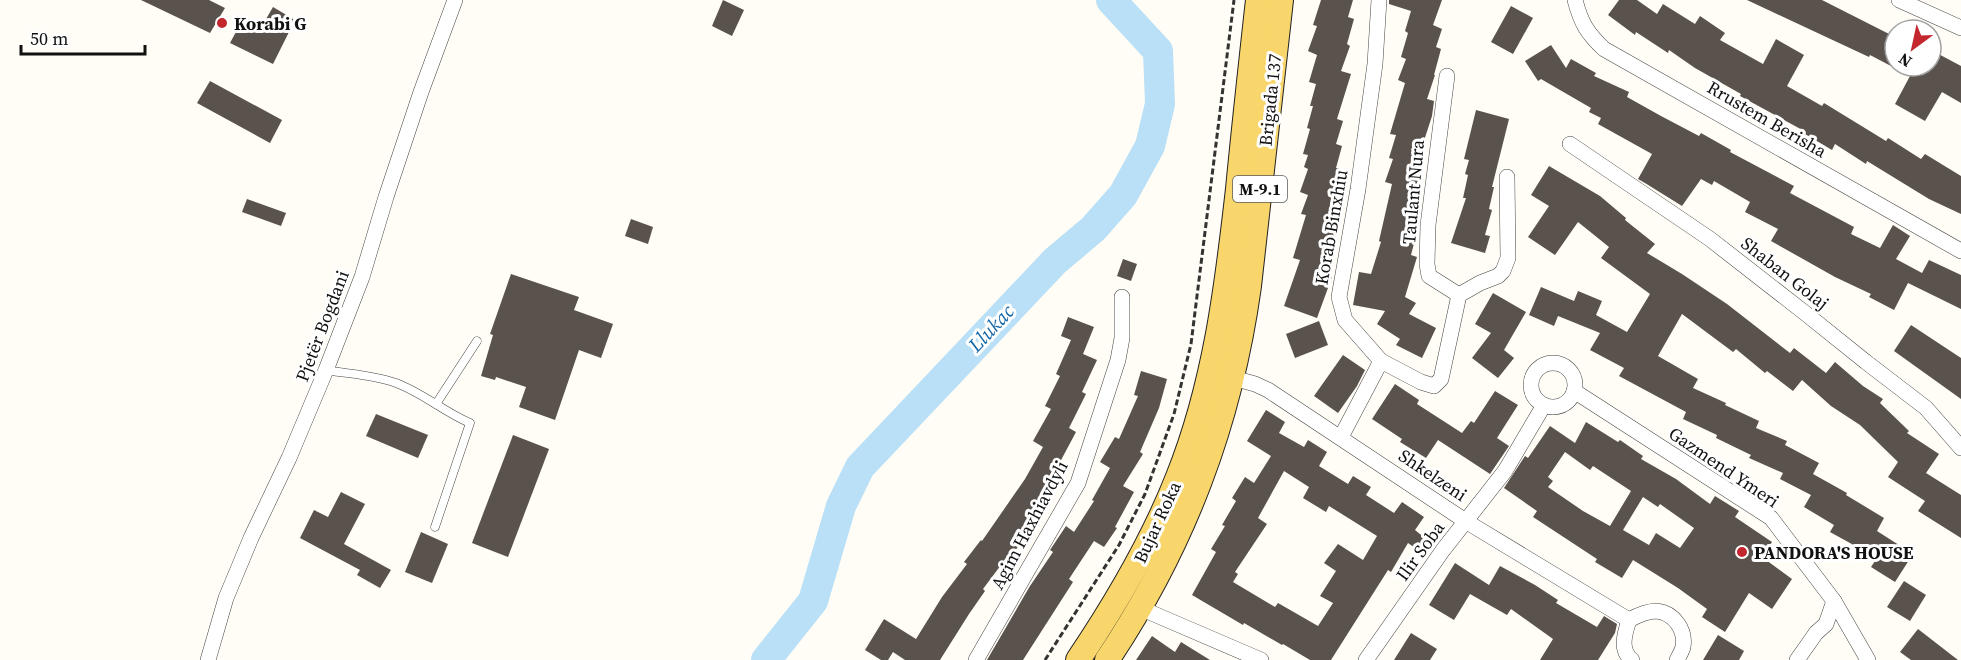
<svg xmlns="http://www.w3.org/2000/svg" width="1961" height="660" viewBox="0 0 1961 660" font-family="'Source Serif 4',serif">
	<style>
		.lines { fill: none; stroke-linecap: round; stroke-linejoin: round }
		.river { stroke: #b9e0f7; stroke-width: 30 }
		.building { fill: #5a524d; fill-rule: evenodd }
		.service-casing { stroke: #444; stroke-width: 9 }
		.minor-casing { stroke: #444; stroke-width: 16 }
		.primary-casing { stroke: #222; stroke-width: 26 }
		.path { stroke: #333; stroke-width: 3; stroke-dasharray: 6 3; stroke-linecap: butt }
		.service { stroke: #fff; stroke-width: 8 }
		.minor { stroke: #fff; stroke-width: 15 }
		.primary { stroke: #f9d66b; stroke-width: 24 }
		.poi-dot { fill: #c4262e; stroke: #fff; stroke-width: 2 }
		.labels { text-anchor: middle; dominant-baseline: central; stroke-width: 6; stroke-linejoin: round; paint-order: stroke }
		.shield { fill: #fff; stroke: #585858; stroke-width: 1.5 }
		.shield-label { font-size: 16px; font-weight: bold; fill: #111 }
		.poi-label { font-size: 18px; font-weight: bold; fill: #111; stroke: #fff; text-anchor: start }
		.street-label { font-size: 18px; fill: #111; stroke: #fff }
		.water-label { font-size: 20px; font-style: italic; fill: #1768a6; stroke: #fff }
	</style>
	<rect width="100%" height="100%" fill="#fffdf5"/>
	<g class="lines">
		<!-- river -->
		<path class="river" d="M766 660 813 601 841 506 860 467 1055 261 1093 229 1123 195 1150 146 1160 104 1158 51 1111 0"/>
	</g>
	<!-- building -->
	<g class="building">
		<path d="M141 0H209L225 8 210 33Z"/>
		<path d="M723 0 744 10 732 36 712 26Z"/>
		<path d="M1321 0H1353L1348 17 1354 19 1347 44 1350 46 1341 71 1351 74 1337 119 1343 121 1336 144 1342 146 1336 168 1340 169 1335 184 1340 185 1332 208 1335 209 1328 229 1335 232 1328 252 1331 253 1324 274 1332 277 1317 318 1284 306 1300 260 1293 258 1306 215 1301 214 1308 195 1300 192 1308 169 1304 167 1308 155 1303 154 1310 129 1307 128 1313 106H1310L1316 84 1309 82 1317 55 1308 51 1317 26 1313 25Z"/>
		<path d="M1389 0H1442L1433 25 1442 29 1436 47 1441 49 1434 75H1435L1427 99 1434 101 1432 116 1421 150 1425 151 1418 172 1421 173 1410 203 1420 205 1413 231 1417 232 1411 255 1417 257 1405 297 1416 303 1409 314 1436 328 1422 358 1396 345 1400 339 1377 324 1385 311 1353 305 1359 272 1371 274 1381 242 1379 241 1392 184 1385 182 1393 159 1389 158 1396 135 1390 134 1405 83 1398 80 1406 59 1401 57 1408 33 1405 31 1411 11 1389 4Z"/>
		<path d="M1619 0H1637L1657 14 1663 4 1695 24 1700 16 1725 33 1720 40 1763 64 1776 39 1804 55 1787 86 1822 106 1824 103 1886 141 1888 138 1921 159 1925 154 1961 176V214L1929 199 1867 161 1866 164 1835 144 1832 150 1805 134 1806 132 1740 96 1741 94 1695 68 1669 50 1668 53 1636 32 1635 35 1608 15Z"/>
		<path d="M1747 0H1822L1895 37V66H1931V50L1961 66V103L1942 92 1925 121 1895 104 1910 76 1870 55 1869 57Z"/>
		<path d="M1511 6 1533 18 1513 54 1491 42Z"/>
		<path d="M273 7 295 20 273 64 230 43 244 17 262 26Z"/>
		<path d="M1551 45 1566 68 1571 59 1596 73 1594 76 1629 92 1627 97 1661 116 1699 136 1701 133 1731 150 1730 152 1794 186 1790 193 1854 227 1851 234 1880 248 1893 225 1910 236 1896 259 1922 273 1929 260 1961 275V309L1908 283 1894 310 1869 297 1871 294 1835 277 1771 241 1778 229 1745 212 1750 202 1714 181 1712 185 1701 179 1682 206 1645 183 1638 179 1652 154 1598 124 1601 118 1589 112 1591 108 1541 79 1538 81 1525 61Z"/>
		<path d="M210 81 282 120 270 143 197 103Z"/>
		<path d="M1476 110 1509 119 1492 187H1494L1489 209 1492 210 1485 235 1490 236 1485 253 1451 243 1466 198H1463L1468 175 1465 174 1469 160 1464 159Z"/>
		<path d="M1549 166 1600 196 1626 218 1625 220 1655 244 1647 253 1682 274 1727 304 1790 353 1794 348 1826 373 1835 362 1863 386 1883 399 1880 403 1909 431 1907 433 1939 454 1926 473 1961 495V538L1918 511 1925 501 1888 477 1898 462 1860 425 1831 406 1802 380 1793 391 1767 371 1765 373 1736 349 1733 352 1682 314 1658 356 1698 379 1693 388 1726 403 1725 405 1759 421 1756 428 1787 441 1785 445 1819 463 1813 474 1847 493 1846 495 1884 518 1877 531 1913 554 1895 582 1871 567 1877 558 1830 532 1834 525 1804 507 1811 495 1780 479 1783 473 1749 458 1751 455 1716 438 1717 435 1683 419 1686 412 1619 376 1624 368 1590 350 1600 333 1558 316 1554 326 1529 315 1541 287 1574 301 1578 291 1602 301 1596 315 1627 332 1650 294 1601 258 1609 247 1578 222 1555 255 1528 237 1549 206 1531 195Z"/>
		<path d="M247 199 286 213 281 226 242 212Z"/>
		<path d="M631 219 653 227 648 244 625 236Z"/>
		<path d="M1123 259 1137 264 1131 281 1117 276Z"/>
		<path d="M511 274 579 297 574 310 613 324 601 358 579 350 555 420 519 407 526 387 496 377 495 380 481 376 493 335 490 334Z"/>
		<path d="M1493 293 1526 312 1504 350 1514 358 1498 378 1472 358 1491 333 1475 324Z"/>
		<path d="M1068 317 1094 327 1083 354 1097 360 1082 392 1086 394 1069 428 1076 432 1044 492 1051 496 1015 551 1013 549 983 589 985 591 969 614 940 660H905L893 652 888 660H881L865 650 884 619 916 639 942 597 967 564 964 562 981 540 982 541 1025 479 1043 447 1033 441 1051 409 1045 406 1060 376 1056 374 1071 340 1061 336Z"/>
		<path d="M1319 321 1328 345 1295 358 1286 334Z"/>
		<path d="M1911 325 1961 358V399L1894 351Z"/>
		<path d="M1343 355 1365 370 1357 386 1338 413 1314 396Z"/>
		<path d="M1141 371 1167 379 1159 408 1140 452 1143 454 1123 486 1134 492 1115 527 1117 528 1104 547 1094 541 1069 579 1073 582 1023 660H987L1030 586 1053 552 1050 550 1066 526 1074 532 1094 501 1092 500 1110 468 1100 462 1115 437 1119 439 1138 396 1134 395Z"/>
		<path d="M1395 384 1419 400 1417 404 1462 433 1471 421 1474 423 1495 391 1518 405 1497 438 1509 446 1490 474 1438 440 1426 458 1400 442 1402 439 1372 419Z"/>
		<path d="M1266 410 1285 422 1279 433 1304 447 1308 440 1327 452 1319 466 1348 484 1353 476 1371 487 1366 495 1394 513 1402 502 1424 517 1415 530 1426 539 1418 550 1408 543 1391 572 1388 570 1331 660H1310L1283 644 1282 645 1244 623 1243 625 1192 595 1216 552 1211 549 1225 526 1222 525 1236 501 1232 498 1245 477 1254 483 1271 456 1247 441ZM1284 471 1309 487 1303 498 1326 512 1329 506 1377 536 1363 560 1338 544 1324 563 1336 571 1320 596 1333 603 1318 626 1278 603 1275 607 1233 582 1238 574 1235 572 1267 524 1258 518Z"/>
		<path d="M376 414 428 435 418 458 366 436Z"/>
		<path d="M1586 422 1618 442 1620 440 1643 456 1641 459 1676 479 1710 504 1715 496 1739 511 1735 517 1772 542 1762 557 1792 579 1772 609 1749 593 1725 632 1702 617 1707 609 1678 588 1633 560 1622 578 1595 562 1597 559 1533 517 1537 511 1504 488 1525 456 1528 458 1550 426 1575 443ZM1565 452 1590 470 1593 466 1631 491 1610 526 1583 511 1548 487 1553 481 1548 477ZM1643 497 1658 507 1660 504 1694 528 1680 548 1656 533 1649 545 1623 530Z"/>
		<path d="M513 435 549 449 508 557 472 543Z"/>
		<path d="M341 492 365 504 344 544 391 570 380 588 357 575 360 570 300 538 314 510 328 517Z"/>
		<path d="M421 532 448 544 432 583 405 572Z"/>
		<path d="M1455 563 1489 585 1500 566 1535 585 1558 600 1556 603 1597 627 1604 616 1617 624 1615 633 1598 660H1540L1553 639 1511 609 1507 615 1470 594 1454 620 1429 605Z"/>
		<path d="M1904 581 1926 595 1910 621 1887 607Z"/>
		<path d="M1918 629 1958 660H1911L1900 652Z"/>
		<path d="M1411 633 1437 649 1430 660H1394Z"/>
		<path d="M1718 635 1744 651 1739 660H1703Z"/>
		<path d="M1152 636 1175 652 1181 642 1210 660H1136Z"/>
	</g>
	<g class="lines">
		<!-- service casing -->
		<g class="service-casing">
			<g id="service">
				<path d="M326 370C349 374 374 375 396 383 423 393 444 412 470 423L435 527"/>
				<path d="M436 404 477 341"/>
			</g>
		</g>
		<!-- minor casing -->
		<g class="minor-casing">
			<g id="minor">
				<path d="M1575 0C1581 23 1587 33 1604 49L1961 251"/>
				<path d="M1899 0 1961 28"/>
				<path d="M1447 76 1428 225 1427 264 1429 276 1459 295"/>
				<path d="M1570 144 1710 239 1805 313 1866 362 1926 408 1961 448"/>
				<path d="M1381 361 1421 382 1434 386 1441 379 1459 295 1480 283 1498 276 1503 271 1508 258 1507 177"/>
				<circle cx="1553" cy="385" r="22"/>
				<path d="M1226 376 1255 384 1268 390 1467 522 1629 620"/>
				<path d="M1574 391 1771 518 1834 601 1868 660"/>
				<path d="M1341 437 1381 361 1345 320 1339 297 1358 189 1375 64 1379 0"/>
				<path d="M1140 608 1261 660"/>
				<path d="M208 660 226 598 251 538 289 458 326 370 362 277 386 197 421 92 455 0"/>
				<path d="M976 660 1078 483 1118 360 1122 338V297"/>
				<path d="M1366 660 1443 550 1505 471 1544 405"/>
				<path d="M1632 660C1619 650 1625 633 1629 620 1638 615 1647 611 1657 611 1674 613 1686 630 1683 647 1682 651 1679 656 1677 660"/>
				<path d="M1797 660 1816 633 1826 624 1834 601"/>
			</g>
		</g>
		<!-- primary casing -->
		<g class="primary-casing">
			<g id="primary">
				<path d="M1078 660C1117 602 1152 543 1178 477 1215 385 1227 287 1238 189 1244 126 1251 63 1258 0"/>
				<path d="M1107 660C1184 545 1230 423 1249 286L1281 0"/>
			</g>
		</g>
		<!-- path -->
		<path class="path" d="M1045 660 1119 545 1145 494 1174 414 1191 344 1234 0"/>
		<!-- service -->
		<use href="#service" class="service"/>
		<!-- minor -->
		<use href="#minor" class="minor"/>
		<!-- primary -->
		<use href="#primary" class="primary"/>
	</g>
	<!-- markers -->
	<g class="poi-dot">
		<circle cx="222" cy="23" r="6"/>
		<circle cx="1742" cy="552" r="6"/>
	</g>
	<g class="labels">
		<!-- shield labels -->
		<rect class="shield" x="1233" y="176" width="54" height="26" rx="4.5"/>
		<g class="shield-label">
			<text x="1260" y="189">M-9.1</text>
		</g>
		<!-- poi labels -->
		<g class="poi-label">
			<text x="234" y="23">Korabi G</text>
			<text x="1754" y="552">PANDORA'S HOUSE</text>
		</g>
		<!-- street labels -->
		<g class="street-label">
			<text transform="translate(1270 100) rotate(-84)">Brigada 137</text>
			<text transform="translate(1767 119) rotate(30)">Rrustem Berisha</text>
			<text transform="translate(1413 192) rotate(-85)">Taulant Nura</text>
			<text transform="translate(1331 227) rotate(-80)">Korab Binxhiu</text>
			<text transform="translate(1785 273) rotate(38)">Shaban Golaj</text>
			<text transform="translate(322 326) rotate(-69)">Pjetër Bogdani</text>
			<text transform="translate(1724 467) rotate(34)">Gazmend Ymeri</text>
			<text transform="translate(1433 475) rotate(34)">Shkelzeni</text>
			<text transform="translate(1157 522) rotate(-65)">Bujar Roka</text>
			<text transform="translate(1029 525) rotate(-62)">Agim Haxhiavdyli</text>
			<text transform="translate(1420 551) rotate(-54)">Ilir Soba</text>
		</g>
		<!-- water labels -->
		<g class="water-label">
			<text transform="translate(991 328) rotate(-47)">Llukac</text>
		</g>
	</g>
	<!-- north arrow -->
	<g transform="translate(1913 48) rotate(213)"><circle r="28" fill="#ffffff" stroke="#a0a0a0" stroke-width="1.5"/>
	<path d="M0-4.5L10 22L0 15L-10 22Z" fill="#c4262e"/>
	<text y="-9" font-size="16" font-weight="bold" text-anchor="middle" fill="#111111">N</text>
	</g>
	<!-- scale -->
	<path d="M21 45v9h124v-9" fill="none" stroke="#111111" stroke-width="3"/>
	<text x="30" y="45" font-size="18" fill="#111111" stroke="#ffffff" stroke-width="4.5" paint-order="stroke">50 m</text>
</svg>
